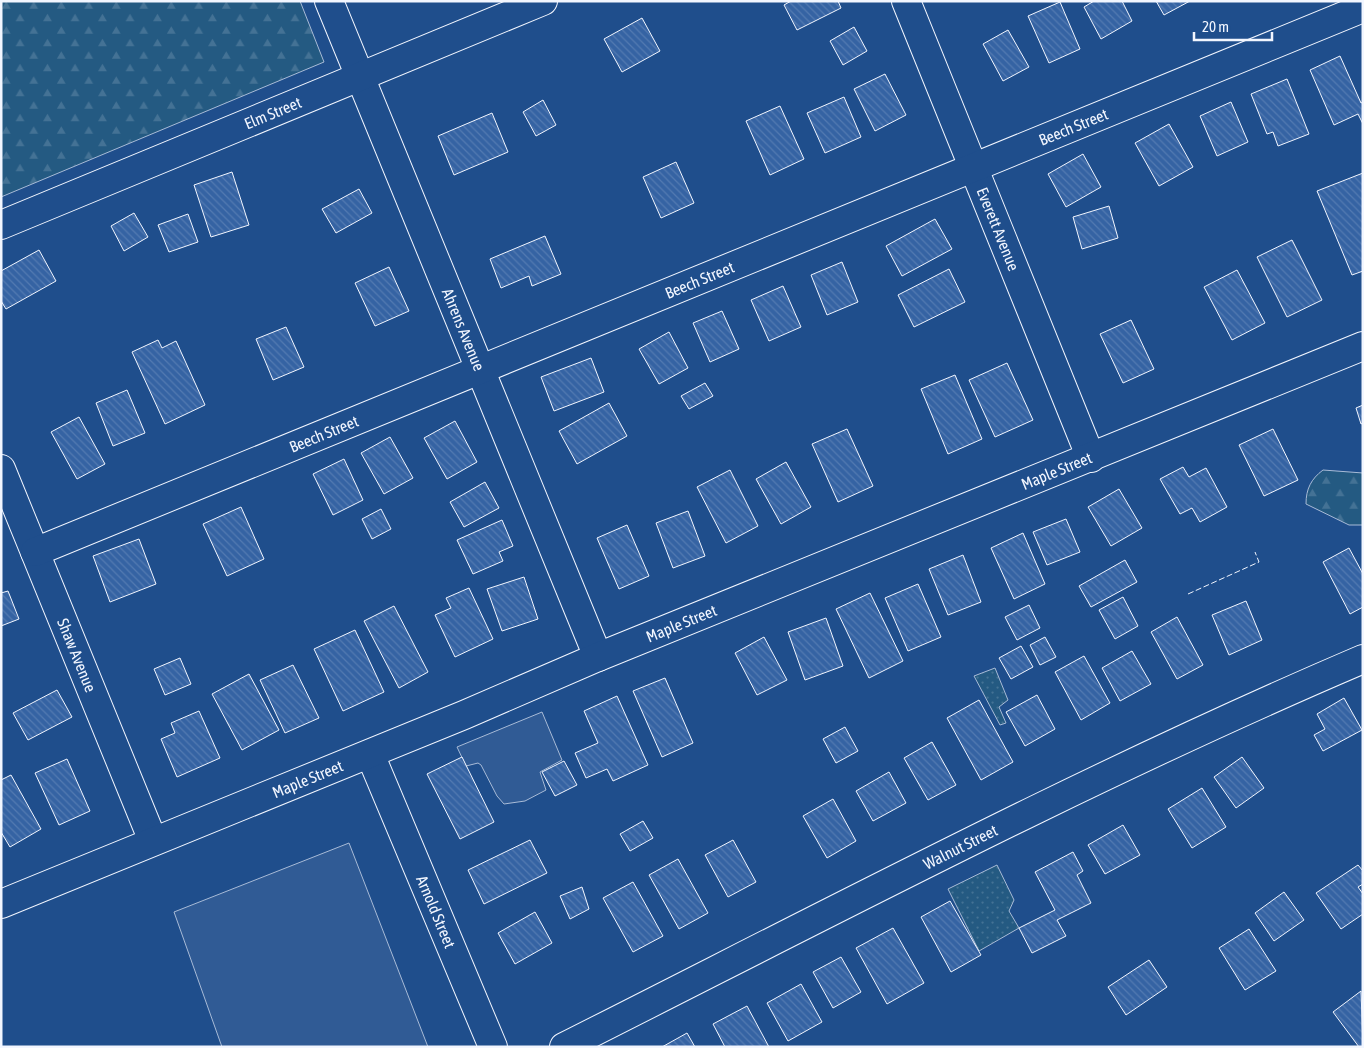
<svg xmlns="http://www.w3.org/2000/svg" width="1364" height="1048" viewBox="0 0 1364 1048" font-family="'Asap Condensed',sans-serif">
	<style>
		.grass { fill: url(#grass-dots); stroke: #a8bbd7 }
		.forest { fill: url(#forest-firs); stroke: #a8bbd7 }
		.parking { fill: #305b95; stroke: #a8bbd7 }
		.building { fill: url(#building-back-hatch); stroke: #f2f6ff }
		.lines { fill: none; stroke-linecap: round; stroke-linejoin: round }
		.minor-casing { stroke: #f2f6ff; stroke-width: 30 }
		.minor { stroke: #1f4e8c; stroke-width: 28 }
		.fence { stroke: #f2f6ff; stroke-width: 1; stroke-dasharray: 6 2.5; stroke-linecap: butt }
		.labels { text-anchor: middle; dominant-baseline: central; stroke-width: 4; stroke-linejoin: round; paint-order: stroke }
		.street-label { font-size: 16px; fill: #f2f6ff; stroke: #1f4e8c }
	</style>
	<defs>
		<pattern id="grass-dots" width="8" height="8" patternUnits="userSpaceOnUse" patternTransform="scale(1.25)"><rect width="8" height="8" fill="#245a82"/><path d="M2 2h.1M6 6h.1" fill="none" stroke="#447295" stroke-width="1.8" stroke-linecap="round"/></pattern>
		<pattern id="forest-firs" width="22" height="20" patternUnits="userSpaceOnUse" patternTransform="scale(1.25)"><rect width="22" height="20" fill="#245a82"/><path d="M5 1l3.5 6h-7zM16 11l3.5 6h-7z" fill="#447295"/></pattern>
		<pattern id="building-back-hatch" width="6" height="6" patternUnits="userSpaceOnUse" patternTransform="scale(1.25)"><rect width="6" height="6" fill="#3563a3"/><path d="M-1 5l2 2M0 0l6 6M5-1l2 2" fill="none" stroke="#537ab1"/></pattern>
	</defs>
	<rect width="100%" height="100%" fill="#1f4e8c"/>
	<!-- grass -->
	<g class="grass">
		<path d="M995 668 1008 700 999 707 1006 723 1000 725 974 676Z"/>
		<path d="M997 865 1014 900 1009 911 1019 928 979 951 948 889Z"/>
	</g>
	<!-- forest -->
	<g class="forest">
		<path d="M1 1H300L324 62 1 197Z"/>
		<path d="M1323 470 1363 473V525H1349L1306 504C1306 489 1311 479 1323 470Z"/>
	</g>
	<!-- parking -->
	<g class="parking">
		<path d="M542 712 562 760 540 772 546 790 525 801 504 804 497 796 481 765 478 763 466 766 457 747Z"/>
		<path d="M349 843 428 1047H222L174 912Z"/>
	</g>
	<!-- building -->
	<g class="building">
		<path d="M791 1H838L841 8 797 30 784 5Z"/>
		<path d="M1094 1H1122L1132 21 1101 39 1084 7Z"/>
		<path d="M1156 1H1190L1164 15Z"/>
		<path d="M1060 2 1080 49 1049 63 1028 16Z"/>
		<path d="M642 18 660 51 622 72 604 39Z"/>
		<path d="M854 27 867 51 843 65 830 41Z"/>
		<path d="M1008 30 1029 67 1003 81 983 44Z"/>
		<path d="M1340 56 1361 103 1363 102V124L1358 114 1334 125 1310 70Z"/>
		<path d="M885 74 906 115 875 131 854 89Z"/>
		<path d="M1287 79 1309 134 1278 146 1273 132 1267 134 1251 94Z"/>
		<path d="M844 97 861 137 825 153 807 113Z"/>
		<path d="M543 100 556 125 536 136 523 112Z"/>
		<path d="M1231 102 1248 142 1217 156 1200 116Z"/>
		<path d="M780 106 804 159 770 175 746 121Z"/>
		<path d="M492 113 508 152 454 175 438 136Z"/>
		<path d="M1169 124 1193 167 1159 186 1135 143Z"/>
		<path d="M1083 154 1101 187 1066 207 1048 174Z"/>
		<path d="M676 162 694 203 661 218 643 177Z"/>
		<path d="M232 172 249 225 211 237 194 185Z"/>
		<path d="M1363 173V271L1352 275 1317 191Z"/>
		<path d="M359 189 372 213 336 233 322 209Z"/>
		<path d="M1109 206 1118 238 1082 249 1073 217Z"/>
		<path d="M134 213 148 237 124 251 111 226Z"/>
		<path d="M188 214 198 242 169 252 158 225Z"/>
		<path d="M935 219 952 249 902 276 886 246Z"/>
		<path d="M545 236 561 274 532 286 529 276 501 288 490 259Z"/>
		<path d="M1292 240 1322 300 1287 317 1257 257Z"/>
		<path d="M39 250 56 281 6 309 1 301V271Z"/>
		<path d="M842 262 858 302 827 315 811 275Z"/>
		<path d="M389 267 409 311 375 326 355 283Z"/>
		<path d="M949 269 965 302 914 327 898 295Z"/>
		<path d="M1237 270 1265 323 1232 340 1204 287Z"/>
		<path d="M783 286 801 327 769 341 751 300Z"/>
		<path d="M722 311 739 349 710 362 693 323Z"/>
		<path d="M1131 320 1154 369 1123 383 1100 334Z"/>
		<path d="M286 327 304 367 273 380 256 339Z"/>
		<path d="M669 332 688 368 659 384 639 349Z"/>
		<path d="M158 340 162 348 176 341 205 405 165 424 132 352Z"/>
		<path d="M591 358 604 392 554 411 541 377Z"/>
		<path d="M1007 363 1033 420 995 437 969 380Z"/>
		<path d="M955 375 982 439 948 454 921 389Z"/>
		<path d="M705 383 713 396 689 409 681 396Z"/>
		<path d="M127 390 145 433 113 446 96 403Z"/>
		<path d="M609 403 627 436 577 464 559 431Z"/>
		<path d="M1363 405V423L1361 424 1356 408Z"/>
		<path d="M79 417 105 464 77 479 51 432Z"/>
		<path d="M455 421 477 462 447 479 424 438Z"/>
		<path d="M847 429 873 486 838 502 812 444Z"/>
		<path d="M1273 429 1298 480 1264 496 1239 445Z"/>
		<path d="M390 437 413 478 384 494 361 453Z"/>
		<path d="M344 459 363 500 333 515 313 474Z"/>
		<path d="M786 462 811 507 781 524 756 479Z"/>
		<path d="M1183 467 1189 477 1206 468 1227 507 1200 522 1192 508 1180 514 1160 479Z"/>
		<path d="M730 470 758 526 726 543 697 487Z"/>
		<path d="M485 482 499 508 464 527 450 502Z"/>
		<path d="M1119 489 1142 528 1111 546 1088 507Z"/>
		<path d="M241 507 264 559 227 576 203 524Z"/>
		<path d="M381 509 391 529 372 539 362 519Z"/>
		<path d="M688 511 705 556 673 568 656 523Z"/>
		<path d="M1066 519 1080 552 1047 565 1033 532Z"/>
		<path d="M502 520 513 546 499 552 503 561 473 574 457 540Z"/>
		<path d="M627 525 649 576 619 589 597 538Z"/>
		<path d="M1023 533 1045 584 1014 599 991 548Z"/>
		<path d="M139 539 156 584 110 602 93 556Z"/>
		<path d="M1349 548 1363 574V607L1350 614 1323 562Z"/>
		<path d="M963 555 981 602 948 615 929 569Z"/>
		<path d="M1125 560 1137 582 1091 607 1079 586Z"/>
		<path d="M524 577 538 619 502 631 487 589Z"/>
		<path d="M918 584 941 637 908 651 885 598Z"/>
		<path d="M469 588 493 639 455 657 435 615 451 608 446 598Z"/>
		<path d="M8 591 19 619 1 626V593Z"/>
		<path d="M870 593 903 661 869 678 836 609Z"/>
		<path d="M1123 597 1138 626 1115 639 1099 610Z"/>
		<path d="M1246 601 1262 640 1229 655 1212 615Z"/>
		<path d="M1029 605 1040 628 1017 640 1005 617Z"/>
		<path d="M394 606 428 672 399 688 364 621Z"/>
		<path d="M1177 617 1203 665 1177 679 1151 632Z"/>
		<path d="M826 618 843 666 805 680 788 632Z"/>
		<path d="M355 630 384 692 343 711 314 649Z"/>
		<path d="M764 637 787 680 757 695 735 653Z"/>
		<path d="M1045 637 1056 657 1040 665 1030 645Z"/>
		<path d="M1021 646 1033 667 1011 679 999 658Z"/>
		<path d="M1132 651 1151 684 1120 701 1102 668Z"/>
		<path d="M1084 656 1110 703 1081 720 1055 672Z"/>
		<path d="M180 658 191 684 165 695 154 669Z"/>
		<path d="M293 665 319 718 285 733 260 680Z"/>
		<path d="M249 674 279 730 242 750 212 694Z"/>
		<path d="M665 678 693 743 662 757 633 691Z"/>
		<path d="M57 690 72 717 28 740 13 713Z"/>
		<path d="M1037 695 1055 729 1025 746 1006 712Z"/>
		<path d="M617 696 648 765 613 781 607 769 586 778 575 753 598 743 584 711Z"/>
		<path d="M1344 698 1362 730 1323 751 1314 735 1325 729 1317 714Z"/>
		<path d="M979 700 1013 762 981 780 947 718Z"/>
		<path d="M199 711 220 758 177 777 161 739 175 733 171 723Z"/>
		<path d="M845 727 858 751 836 763 823 739Z"/>
		<path d="M932 742 956 785 928 800 904 758Z"/>
		<path d="M462 757 494 822 460 839 427 774Z"/>
		<path d="M1242 757 1264 788 1236 808 1214 777Z"/>
		<path d="M67 759 90 811 59 825 35 773Z"/>
		<path d="M564 761 577 785 555 796 542 772Z"/>
		<path d="M889 772 906 803 873 821 856 791Z"/>
		<path d="M11 775 41 829 10 847 1 832V780Z"/>
		<path d="M1202 788 1226 827 1192 848 1168 809Z"/>
		<path d="M833 799 856 841 827 858 803 816Z"/>
		<path d="M643 821 653 838 630 851 620 834Z"/>
		<path d="M1123 825 1140 855 1105 874 1088 845Z"/>
		<path d="M530 840 547 873 484 904 468 870Z"/>
		<path d="M733 840 756 882 728 897 705 855Z"/>
		<path d="M1073 852 1083 871 1077 875 1091 903 1057 920 1066 936 1032 953 1019 928 1055 910 1035 872Z"/>
		<path d="M678 859 708 913 679 929 649 875Z"/>
		<path d="M1358 865 1363 871V884L1358 887 1363 894V914L1341 929 1316 893Z"/>
		<path d="M633 882 663 936 633 952 603 898Z"/>
		<path d="M582 887 589 909 570 919 560 896Z"/>
		<path d="M1284 892 1304 920 1274 941 1255 913Z"/>
		<path d="M950 901 981 955 951 972 921 917Z"/>
		<path d="M535 912 552 943 515 964 498 933Z"/>
		<path d="M893 928 924 983 887 1004 856 948Z"/>
		<path d="M1249 929 1276 971 1245 990 1219 948Z"/>
		<path d="M841 957 861 992 833 1008 813 972Z"/>
		<path d="M1149 960 1167 987 1126 1015 1108 987Z"/>
		<path d="M801 984 822 1022 788 1041 767 1003Z"/>
		<path d="M1361 991 1363 1047H1359L1333 1012Z"/>
		<path d="M747 1006 769 1047H725L713 1024Z"/>
		<path d="M687 1033 695 1047H662Z"/>
	</g>
	<g class="lines">
		<!-- minor casing -->
		<g class="minor-casing">
			<g id="minor">
				<path id="s1" d="M329 1 598 657"/>
				<path id="s2" d="M906 1 1091 458"/>
				<path id="s3" d="M1 225 543 1"/>
				<path id="s4" d="M1 469 153 841"/>
				<path id="s5" d="M35 552 1363 8"/>
				<path id="s6" d="M370 754 493 1047"/>
				<path id="s7" d="M1 904 464 715 598 657 1363 346"/>
				<path id="s8" d="M564 1047C828 914 1091 775 1363 659"/>
			</g>
		</g>
		<!-- minor -->
		<use href="#minor" class="minor"/>
		<!-- fence -->
		<path class="fence" d="M1188 594 1259 562 1255 552"/>
	</g>
	<g class="labels">
		<!-- street labels -->
		<g class="street-label">
			<text stroke="none"><textPath href="#s3" startOffset="294">Elm Street</textPath></text>
			<text stroke="none"><textPath href="#s5" startOffset="1122">Beech Street</textPath></text>
			<text stroke="none"><textPath href="#s2" startOffset="246">Everett Avenue</textPath></text>
			<text stroke="none"><textPath href="#s5" startOffset="718">Beech Street</textPath></text>
			<text stroke="none"><textPath href="#s1" startOffset="355">Ahrens Avenue</textPath></text>
			<text stroke="none"><textPath href="#s5" startOffset="312">Beech Street</textPath></text>
			<text stroke="none"><textPath href="#s7" startOffset="1141">Maple Street</textPath></text>
			<text stroke="none"><textPath href="#s7" startOffset="736">Maple Street</textPath></text>
			<text stroke="none"><textPath href="#s4" startOffset="201">Shaw Avenue</textPath></text>
			<text stroke="none"><textPath href="#s7" startOffset="331">Maple Street</textPath></text>
			<text stroke="none"><textPath href="#s8" startOffset="444">Walnut Street</textPath></text>
			<text stroke="none"><textPath href="#s6" startOffset="171">Arnold Street</textPath></text>
		</g>
	</g>
	<!-- border -->
	<rect width="1364" height="1048" fill="none" stroke="#f2f6ff" stroke-width="5"/>
	<!-- scale -->
	<path d="M1194 32v8h78v-8" fill="none" stroke="#f2f6ff" stroke-width="2.5"/>
	<text x="1202" y="32" font-size="15" fill="#f2f6ff" stroke="#1f4e8c" stroke-width="4" paint-order="stroke">20 m</text>
</svg>
